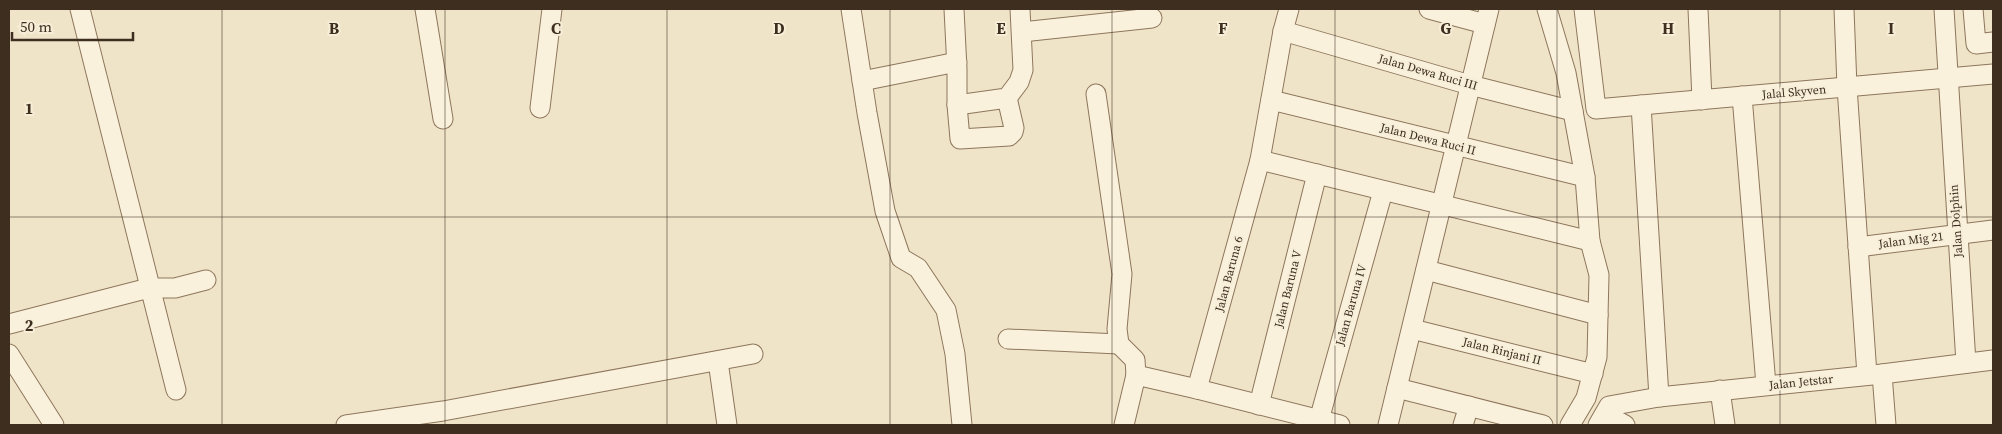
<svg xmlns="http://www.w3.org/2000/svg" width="2002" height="434" viewBox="0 0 2002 434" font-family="'Source Serif 4',serif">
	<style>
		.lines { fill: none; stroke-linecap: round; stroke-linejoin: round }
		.minor-casing { stroke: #8d765c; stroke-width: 21 }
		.minor { stroke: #faf1dc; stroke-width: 19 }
		.grid { fill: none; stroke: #3d2e20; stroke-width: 1; stroke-opacity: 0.55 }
		.labels { text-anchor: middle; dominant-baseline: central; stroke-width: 4; stroke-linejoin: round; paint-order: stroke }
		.street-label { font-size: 12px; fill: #3d2e20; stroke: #f7eed8 }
		.grid-label { font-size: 16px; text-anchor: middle; font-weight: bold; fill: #3d2e20; stroke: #f7eed8; stroke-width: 4; stroke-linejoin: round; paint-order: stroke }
	</style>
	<rect width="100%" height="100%" fill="#f0e4c8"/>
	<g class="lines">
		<!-- minor casing -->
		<g class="minor-casing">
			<g id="minor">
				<path d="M80 9 176 390"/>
				<path d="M425 9 443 119"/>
				<path d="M851 9 867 113 885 211 901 258 918 268 946 310 955 354 962 425"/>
				<path d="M954 9 957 69V105L960 139 1009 136 1013 132 1014 128 1007 98"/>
				<path d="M1429 9 1485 24"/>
				<path d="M1547 9 1566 73 1585 177 1590 241 1599 275 1597 357 1586 398 1570 425"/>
				<path d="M1584 9 1596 109 1993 74"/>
				<path d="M1698 9 1702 100"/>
				<path d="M1844 9 1847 87 1867 375"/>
				<path d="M1944 9 1966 363"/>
				<path d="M1973 9 1976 44 1993 42"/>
				<path d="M1283 31 1470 85 1573 111"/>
				<path d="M1022 32 1152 18"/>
				<path d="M862 81 957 62"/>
				<path d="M1096 94 1122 274 1117 329 1119 344 1135 360 1136 375"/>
				<path d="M1742 96 1766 385"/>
				<path d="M1271 100 1585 177"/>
				<path d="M957 105 1007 98 1019 82 1023 70 1020 9"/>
				<path d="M1641 105 1659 397"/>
				<path d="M540 108 552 9"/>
				<path d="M1260 160 1590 241"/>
				<path d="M1858 247 1993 230"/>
				<path d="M1426 270 1598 315"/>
				<path d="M9 324 149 288H175L206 280"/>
				<path d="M1412 329 1593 374"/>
				<path d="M1008 339 1119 344"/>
				<path d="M9 354 54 425"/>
				<path d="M718 361 727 425"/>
				<path d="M1882 374 1886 425"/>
				<path d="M1397 388 1543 425"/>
				<path d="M1197 389 1260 160 1283 31 1289 9"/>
				<path d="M1720 390 1725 425"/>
				<path d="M1259 405 1317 174"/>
				<path d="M1605 414 1625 425"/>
				<path d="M1319 420 1383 191"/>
				<path d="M346 425 443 411 753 354"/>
				<path d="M1124 425 1136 375 1197 389 1340 425"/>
				<path d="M1388 425 1489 9"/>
				<path d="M1463 425 1469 406"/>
				<path d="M1598 425 1609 406 1659 397 1882 374 1993 360"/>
			</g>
		</g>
		<!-- minor -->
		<use href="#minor" class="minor"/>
	</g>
	<!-- grid -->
	<path class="grid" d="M222 9V425M445 9V425M667 9V425M890 9V425M1112 9V425M1335 9V425M1557 9V425M1780 9V425M9 217H1993"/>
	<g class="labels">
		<!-- street labels -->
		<g class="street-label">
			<text transform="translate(1428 72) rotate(16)">Jalan Dewa Ruci III</text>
			<text transform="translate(1794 92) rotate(-5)">Jalal Skyven</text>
			<text transform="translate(1428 139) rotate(14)">Jalan Dewa Ruci II</text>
			<text transform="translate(1956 221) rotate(-94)">Jalan Dolphin</text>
			<text transform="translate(1911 240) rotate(-7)">Jalan Mig 21</text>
			<text transform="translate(1229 274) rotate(-75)">Jalan Baruna 6</text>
			<text transform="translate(1288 289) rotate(-76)">Jalan Baruna V</text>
			<text transform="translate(1351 305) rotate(-74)">Jalan Baruna IV</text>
			<text transform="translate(1502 351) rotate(14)">Jalan Rinjani II</text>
			<text transform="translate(1801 382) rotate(-6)">Jalan Jetstar</text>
		</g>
	</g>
	<g class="grid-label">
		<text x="334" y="34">B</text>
		<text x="556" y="34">C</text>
		<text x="779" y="34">D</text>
		<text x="1001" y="34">E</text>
		<text x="1223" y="34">F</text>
		<text x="1446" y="34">G</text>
		<text x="1668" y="34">H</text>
		<text x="1891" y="34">I</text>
		<text x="29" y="114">1</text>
		<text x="29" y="331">2</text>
	</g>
	<!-- border -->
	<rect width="2002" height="434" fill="none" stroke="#3d2e20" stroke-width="20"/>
	<!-- scale -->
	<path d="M12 32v8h121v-8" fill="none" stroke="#3d2e20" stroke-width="2.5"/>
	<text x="20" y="32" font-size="15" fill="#3d2e20" stroke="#f7eed8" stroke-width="4" paint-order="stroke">50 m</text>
</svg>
